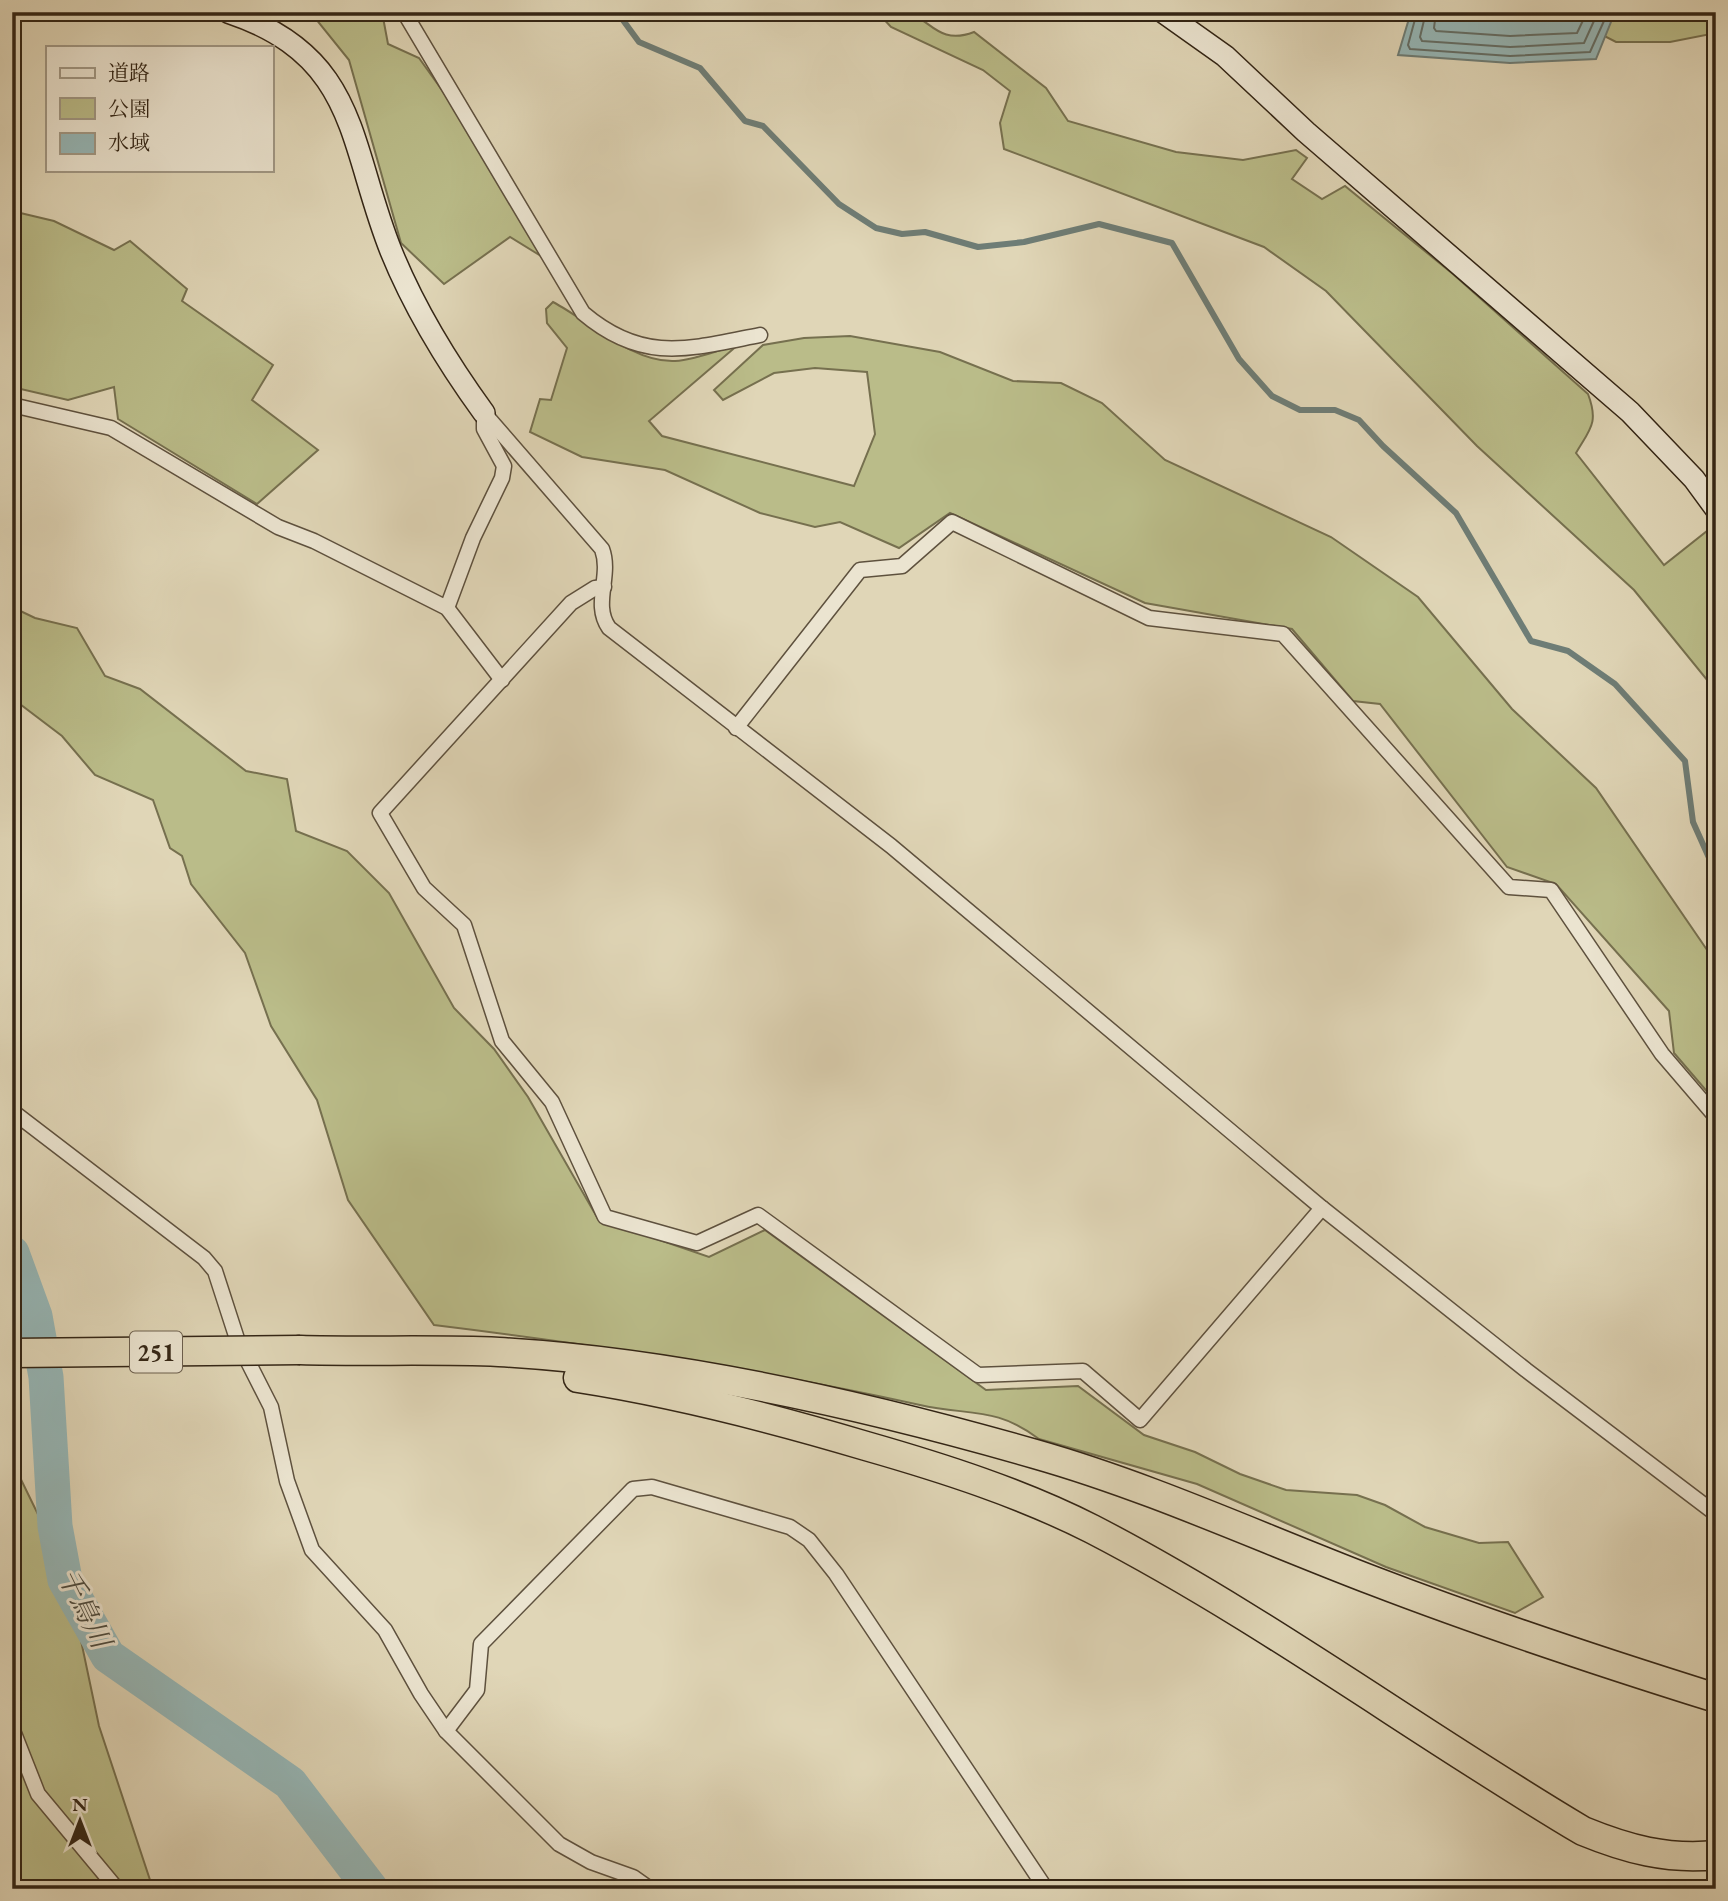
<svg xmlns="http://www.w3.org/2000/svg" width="1728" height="1901" viewBox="0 0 1728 1901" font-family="'EB Garamond','Noto Serif JP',serif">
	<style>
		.green { fill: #babc89; stroke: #76704f; stroke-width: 2 }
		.water { fill: #96b7b7; stroke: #6e7d76; stroke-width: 2 }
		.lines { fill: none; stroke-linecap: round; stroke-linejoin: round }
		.shore { stroke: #646e66; stroke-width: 2 }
		.stream { stroke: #6e7d76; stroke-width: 6 }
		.river { stroke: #96b7b7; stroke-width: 35 }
		.street-casing { stroke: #5e513e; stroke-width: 17 }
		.secondary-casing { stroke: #332515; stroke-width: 24 }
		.highway-casing { stroke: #332515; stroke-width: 31 }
		.street { stroke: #ebe4d0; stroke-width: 14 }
		.secondary { stroke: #ebe4d0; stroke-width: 21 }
		.highway { stroke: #e0d6b7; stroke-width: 28 }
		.highway-bridge-casing { stroke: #332515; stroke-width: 31; stroke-linecap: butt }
		.highway-bridge { stroke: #e0d6b7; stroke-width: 28 }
		.labels { text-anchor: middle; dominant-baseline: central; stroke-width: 6; stroke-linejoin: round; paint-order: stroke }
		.shield { fill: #ebe4d0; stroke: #6a5e4d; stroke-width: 2 }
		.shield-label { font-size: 24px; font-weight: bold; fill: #332515 }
		.water-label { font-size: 28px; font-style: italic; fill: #4c4a3e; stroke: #ebe4d0 }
	</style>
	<rect width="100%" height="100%" fill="#e0d6b7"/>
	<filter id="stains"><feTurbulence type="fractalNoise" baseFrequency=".00286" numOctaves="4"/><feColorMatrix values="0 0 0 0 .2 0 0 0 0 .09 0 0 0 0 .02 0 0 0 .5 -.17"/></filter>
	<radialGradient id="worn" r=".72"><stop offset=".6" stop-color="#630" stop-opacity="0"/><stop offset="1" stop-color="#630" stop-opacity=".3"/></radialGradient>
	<!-- green -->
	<g class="green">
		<path d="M302 12H382L388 44 419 58 482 146 541 256 510 237 444 284 401 243 349 60 316 19Z"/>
		<path d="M877 12C885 12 897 10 906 12 930 18 938 46 974 32L1046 88 1068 121 1176 152 1243 160 1296 150 1307 158 1292 179 1322 199 1345 186 1453 274 1588 394C1599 423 1590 429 1576 453L1664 565 1707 531 1716 544V691L1634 590 1477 446 1326 291 1264 247 1004 149 1000 123 1010 91 983 70 891 27Z"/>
		<path d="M1574 12H1716V33L1670 42H1616L1577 22Z"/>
		<path d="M12 211 54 221 114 250 130 241 187 289 182 301 273 365 252 400 318 450 257 504 118 419 114 387 68 400 12 387Z"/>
		<path d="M553 302C589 321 633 363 675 361 695 360 719 350 739 344L649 421 662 436 854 486 875 434 867 372 815 368 774 373 723 400 714 390 763 345 804 338 850 336 940 352 1013 381 1061 383 1102 403 1165 460 1331 537 1418 597 1512 709 1596 788 1716 963V1102L1674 1053 1669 1011 1556 884 1507 867 1380 704 1353 701 1292 629 1145 603 950 513 899 548 840 522 815 527 760 513 665 470 582 457 530 432 540 399 551 400 567 348 547 323 546 309Z"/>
		<path d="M12 607 35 618 77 628 105 676 140 689 246 771 287 779 296 831 347 851 389 893 454 1008 494 1049 528 1097 598 1219 709 1257 765 1230 986 1390 1078 1386 1144 1435 1195 1452 1240 1474 1286 1490 1357 1495 1385 1505 1425 1527 1479 1543 1508 1542 1543 1597 1515 1613 1386 1567 1197 1484 1039 1439C996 1406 968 1416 920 1405 759 1369 597 1345 434 1325L348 1200 317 1100 271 1026 245 953 191 884 182 856 170 848 153 800 95 775 62 736 12 698Z"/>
		<path d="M12 1461 67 1574 99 1726 153 1889H12Z"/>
	</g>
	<!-- water -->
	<path class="water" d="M1411 12H1615L1596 59 1510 63 1398 55Z"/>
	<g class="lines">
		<!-- shore -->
		<g class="shore">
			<path d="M1417 12 1408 45 1410 49 1510 56 1590 52 1608 12"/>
			<path d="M1426 12 1420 37 1422 41 1510 47 1584 43 1598 12"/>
			<path d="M1436 12 1434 28 1436 31 1510 36 1577 33 1587 12"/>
		</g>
		<!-- stream -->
		<path class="stream" d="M617 12 639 42 700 68 745 121 763 126 839 204 876 228 902 234 925 232 978 247 1024 242 1099 224 1172 243 1239 359 1272 396 1300 410H1335L1359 420 1383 446 1456 513 1531 641 1568 651 1615 684 1685 761 1693 822 1710 860 1716 863"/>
		<!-- river -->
		<path class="river" d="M12 1253 35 1316 46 1377 55 1526 65 1580 108 1656 290 1783 371 1889"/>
		<!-- street casing -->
		<g class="street-casing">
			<g id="street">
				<path d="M404 12 583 313C643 364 689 349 760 335"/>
				<path d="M12 405 111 428 278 527 314 541 447 608 502 680"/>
				<path d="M484 413 602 549C612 576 592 604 609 628L891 846 1322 1208 1526 1370 1716 1514"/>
				<path d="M604 587 595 588 571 603 380 813 424 888 464 925 502 1041 552 1102 605 1217 697 1243 758 1215 978 1375 1083 1371 1140 1420 1322 1208"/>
				<path d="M447 608 473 538 502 478 504 466 484 429V413"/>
				<path d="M736 728 860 570 902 566 952 522 1149 618 1283 634 1509 887 1551 890 1662 1054 1716 1117"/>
				<path d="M12 1111 204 1258 215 1271 238 1342 271 1407 287 1481 312 1550 385 1630 421 1694 446 1731 559 1844 591 1862 633 1877 650 1889"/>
				<path d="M12 1728 38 1794 117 1889"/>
				<path d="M446 1731 477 1690 481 1644 633 1489 652 1487 790 1527 809 1540 836 1574 1046 1889"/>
			</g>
		</g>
		<!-- secondary casing -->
		<g class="secondary-casing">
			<g id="secondary">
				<path d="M228 12C359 56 348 143 391 251 415 310 447 362 484 413"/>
				<path d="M1163 12 1225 56 1306 132 1630 412 1694 479 1716 509"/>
			</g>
		</g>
		<!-- highway casing -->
		<g class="highway-casing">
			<g id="highway">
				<path d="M300 1350C366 1352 433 1349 499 1352 676 1362 865 1405 1035 1454 1151 1487 1261 1538 1374 1581 1486 1624 1601 1662 1716 1698"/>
				<path d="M578 1378C675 1393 772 1418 866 1446 943 1468 1021 1493 1092 1529 1262 1617 1418 1733 1583 1831 1627 1849 1667 1860 1716 1855"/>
			</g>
		</g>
		<!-- street -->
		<use href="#street" class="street"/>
		<!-- secondary -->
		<use href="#secondary" class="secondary"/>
		<!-- highway -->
		<use href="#highway" class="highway"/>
		<!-- highway-bridge casing -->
		<g class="highway-bridge-casing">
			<path id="highway-bridge" d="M12 1353 300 1350"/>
		</g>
		<!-- highway-bridge -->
		<use href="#highway-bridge" class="highway-bridge"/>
	</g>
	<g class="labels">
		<!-- shield labels -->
		<rect class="shield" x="130" y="1331.5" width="52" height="41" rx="5"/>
		<g class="shield-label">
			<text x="156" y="1352">251</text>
		</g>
		<!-- water labels -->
		<g class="water-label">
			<text transform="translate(85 1608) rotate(64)">千鳥川</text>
		</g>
	</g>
	<!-- margin -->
	<rect width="1728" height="1901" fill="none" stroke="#e0d6b7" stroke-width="42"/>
	<rect x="14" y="14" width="1700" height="1873" fill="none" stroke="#332515" stroke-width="3.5"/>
	<rect x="21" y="21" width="1686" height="1859" fill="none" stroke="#332515" stroke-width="2"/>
	<!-- legend -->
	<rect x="46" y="46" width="228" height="126" fill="#ebe4d0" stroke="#a19885" stroke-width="2"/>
	<rect x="60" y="68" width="35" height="10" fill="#ebe4d0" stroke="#a19885" stroke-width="2"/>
	<text x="108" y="80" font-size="21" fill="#332515">道路</text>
	<rect x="60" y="98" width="35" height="21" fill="#babc89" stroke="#a19885" stroke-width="2"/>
	<text x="108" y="116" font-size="21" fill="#332515">公園</text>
	<rect x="60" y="133" width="35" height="21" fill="#96b7b7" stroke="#a19885" stroke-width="2"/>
	<text x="108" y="150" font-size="21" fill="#332515">水域</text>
	<!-- north arrow -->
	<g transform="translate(80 1821)" stroke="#ebe4d0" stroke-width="5" paint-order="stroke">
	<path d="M0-5L12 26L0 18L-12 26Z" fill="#332515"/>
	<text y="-10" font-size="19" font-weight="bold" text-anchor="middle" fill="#332515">N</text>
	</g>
	<rect width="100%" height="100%" filter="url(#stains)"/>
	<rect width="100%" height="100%" fill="url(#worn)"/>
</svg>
